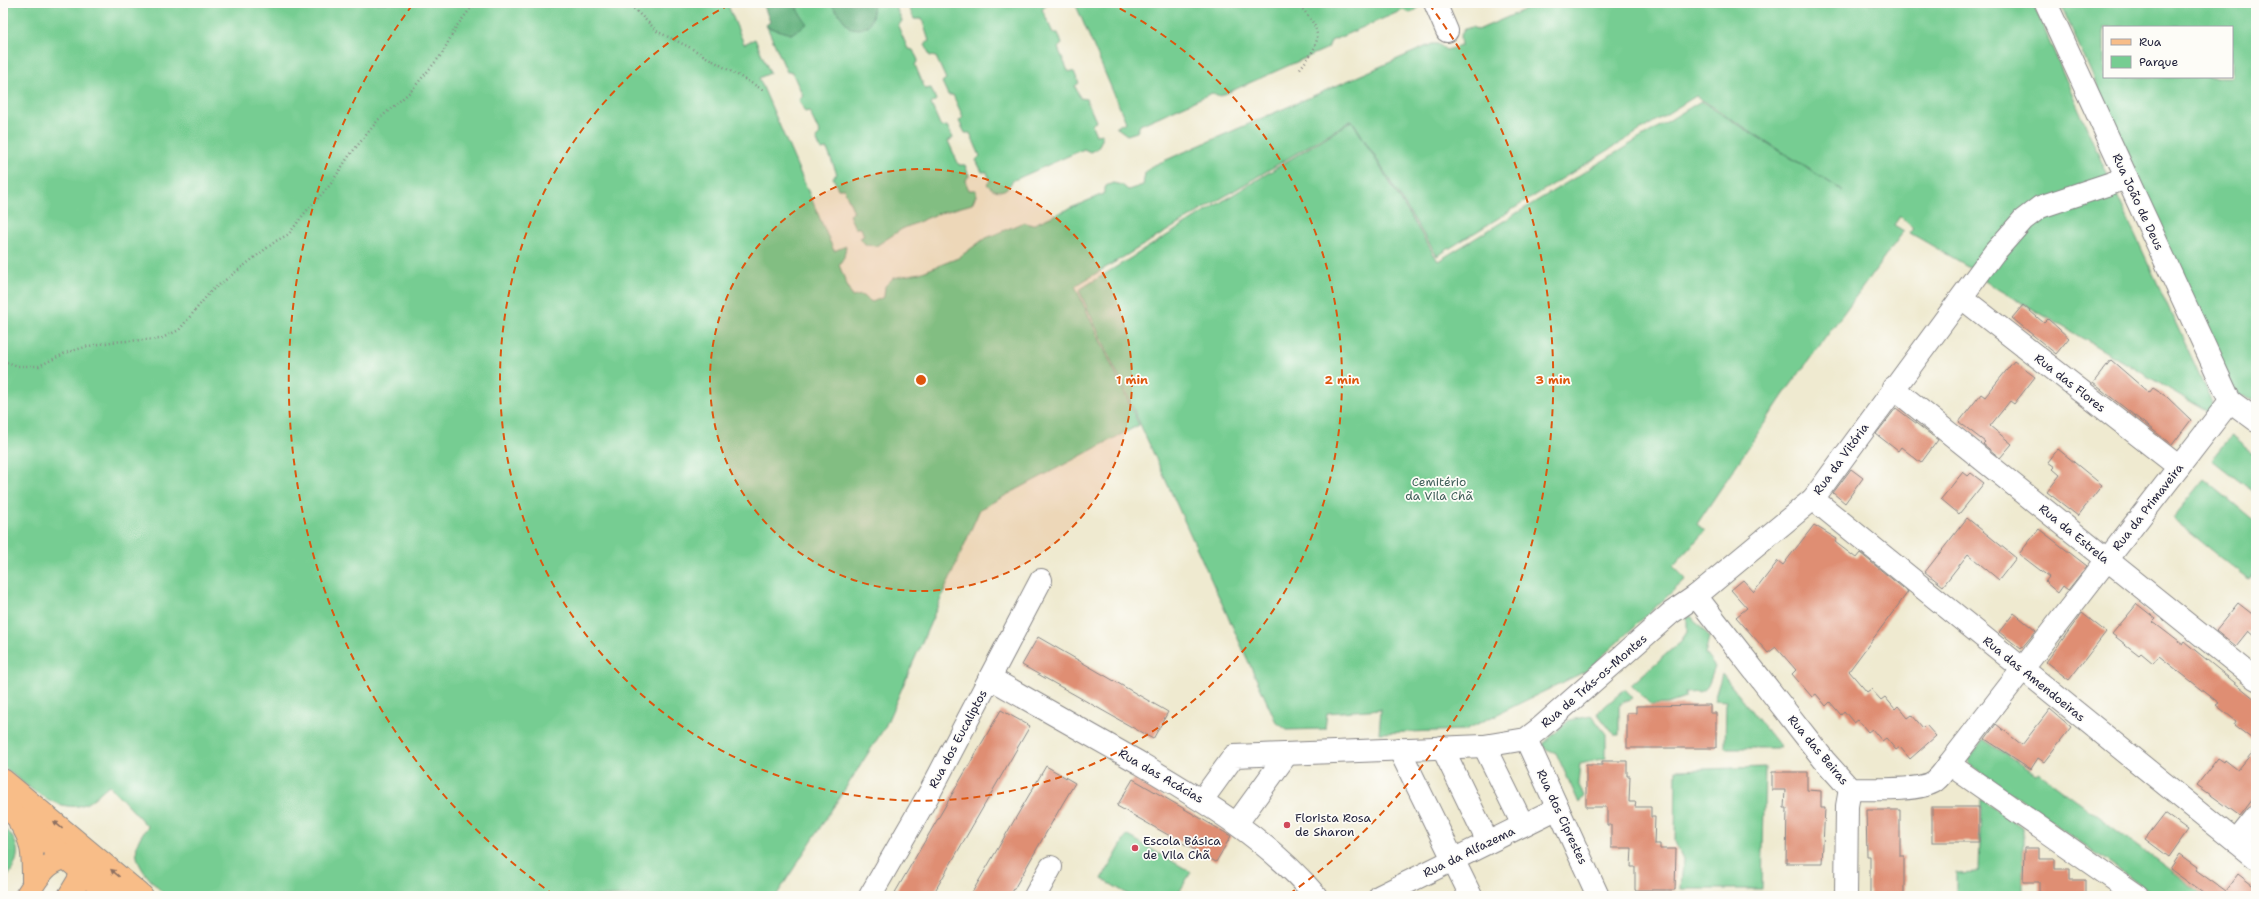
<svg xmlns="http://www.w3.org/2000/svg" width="2259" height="899" viewBox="0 0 2259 899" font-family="'Shantell Sans',sans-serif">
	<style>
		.green { fill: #76cd92; stroke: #4c7866; fill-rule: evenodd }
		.forest { fill: #60b07c; stroke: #41695c }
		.building { fill: #df8e73 }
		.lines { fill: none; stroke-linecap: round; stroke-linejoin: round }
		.minor-casing { stroke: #888686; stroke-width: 24 }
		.major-casing { stroke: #888686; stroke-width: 24 }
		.path { stroke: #888686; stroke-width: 2.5; stroke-dasharray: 1 3; stroke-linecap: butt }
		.minor { stroke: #fff; stroke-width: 22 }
		.major { stroke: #f8bd88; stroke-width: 22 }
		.oneway { fill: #8d7062 }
		.ring { fill: none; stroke: #de560e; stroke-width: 2; stroke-dasharray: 7 5 }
		.poi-dot { fill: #d1495b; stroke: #fdfcf7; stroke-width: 1.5 }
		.labels { text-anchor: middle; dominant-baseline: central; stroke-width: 3.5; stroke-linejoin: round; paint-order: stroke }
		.street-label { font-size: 12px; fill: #22223b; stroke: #fdfcf7 }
		.park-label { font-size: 12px; fill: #3f5e59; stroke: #fdfcf7 }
		.poi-label { font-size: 12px; fill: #22223b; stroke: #fdfcf7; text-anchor: start }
		.centre { fill: #de560e; stroke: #fdfcf7; stroke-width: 2 }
		.ring-label { font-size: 12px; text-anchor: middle; font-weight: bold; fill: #de560e; stroke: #fdfcf7; stroke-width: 3.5; stroke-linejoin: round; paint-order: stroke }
	</style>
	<rect width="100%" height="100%" fill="#fdfcf7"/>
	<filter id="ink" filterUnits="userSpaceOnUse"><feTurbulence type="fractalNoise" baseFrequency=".025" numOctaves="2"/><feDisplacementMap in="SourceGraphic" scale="8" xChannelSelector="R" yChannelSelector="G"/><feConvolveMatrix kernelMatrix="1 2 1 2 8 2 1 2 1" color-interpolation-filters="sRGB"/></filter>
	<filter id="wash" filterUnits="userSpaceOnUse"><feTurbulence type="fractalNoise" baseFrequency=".012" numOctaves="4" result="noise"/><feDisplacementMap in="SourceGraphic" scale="16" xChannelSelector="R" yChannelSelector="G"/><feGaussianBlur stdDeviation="0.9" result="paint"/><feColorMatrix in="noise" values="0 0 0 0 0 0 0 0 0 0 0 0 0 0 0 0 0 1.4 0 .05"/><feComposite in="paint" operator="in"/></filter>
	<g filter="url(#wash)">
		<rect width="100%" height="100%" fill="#efead0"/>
		<!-- green -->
		<g class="green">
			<path d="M3 3H727L744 44 755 39 770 73 759 78 834 251 846 246 844 257 839 265 852 297 861 295 872 302 884 297 885 286 893 278 920 273 958 258 984 239 1024 222 1032 225 1103 194 1106 186 1113 183 1122 185 1128 190 1143 185 1145 173 1150 167 1432 44H1438L1446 50 1461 46 1460 36 1465 29 1472 27 1478 30 1540 3H2033L2099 156 2211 400 2213 409 2210 408 2212 414 1983 280 1985 276 1910 233 1913 228 1900 216 1894 225 1904 231 1784 394 1697 524 1705 531 1673 566 1686 579 1586 671 1465 730 1379 733 1381 709 1327 713 1325 729 1287 730 1276 722 1079 290 1352 121 1438 261 1701 101 1843 191 1696 96 1437 256 1352 120 1075 286 1139 425 980 509 885 727 776 896H166C145 875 122 854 148 827L109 785C101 791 94 800 85 804 58 816 22 782 3 766Z"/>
			<path d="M793 3H830L850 28 872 18 874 3H894L902 21 898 26 908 49 913 50 918 60 915 65 925 89 931 88 936 100 931 104 941 127 947 126 953 138 948 141 959 165H965L969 176 965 181 969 190H976V195L972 204 937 214 902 229 876 246 866 245 860 238 864 236 861 228H855L849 215 854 212 844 189H838L833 177 837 174 827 149 821 150 816 138 820 134 809 111 805 112 799 100 803 96 792 72H787L767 27 792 34 798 7Z"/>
			<path d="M907 3H1045L1046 6 1042 9 1053 33H1058L1062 44 1058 48 1068 71 1074 72 1079 83 1075 86 1080 98 1086 99 1096 121 1092 125 1096 135 1102 134V139L1098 148 1090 152 1084 149 1012 181C1007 193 995 194 987 184L990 181 987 172H982L976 160 980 156 970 133H965L959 121 963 117 953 95H948L942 82 946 79 936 57 930 56 925 44 929 41 922 19H914Z"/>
			<path d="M1075 3H1421L1416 10 1410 13 1403 10 1331 41 1328 48 1220 96 1212 93 1140 125 1137 132 1127 135 1116 127 1126 122Z"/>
			<path d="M2060 3H2256V400L2235 394ZM2104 27H2232V77H2104Z"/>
			<path d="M2231 436 2256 456V494L2212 460Z"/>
			<path d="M2204 479 2256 522V571L2249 580 2172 518Z"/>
			<path d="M1691 616 1709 637 1705 654 1715 667C1706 690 1710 692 1685 693V698L1668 704 1651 705 1631 685 1681 641 1687 632V618Z"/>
			<path d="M1722 674 1780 747V748H1725L1726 701 1714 700Z"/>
			<path d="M1625 689 1633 698 1619 704V735H1614L1597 713Z"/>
			<path d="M1592 716 1606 734V758L1580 764 1578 783 1584 796 1579 803 1556 753 1544 748 1543 744 1569 720Z"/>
			<path d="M1983 739 2036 774 2038 772 2205 896H2157L1969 764V759Z"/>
			<path d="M1765 767 1762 889H1681L1683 859 1675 842 1676 770Z"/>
			<path d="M1981 799 2023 828V896H1956V873L1979 872Z"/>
			<path d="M3 826C25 847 19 861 3 884Z"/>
			<path d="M1127 835 1191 872 1177 896H1131L1102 879Z"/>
		</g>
		<!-- forest -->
		<g class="forest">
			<path d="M763 3H793L807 24 791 34 767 27 766 25 770 22Z"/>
			<path d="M830 3H874L872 18 868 26 860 29 850 28Z"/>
		</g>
		<g id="blocks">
			<!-- building -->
			<g class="building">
				<path d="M2023 305 2044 323 2048 319 2069 338 2056 354 2012 318Z"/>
				<path d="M2111 360 2149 393 2153 388 2167 397 2191 420 2172 445 2093 383Z"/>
				<path d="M2014 361 2035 377 2014 404 2010 401 1990 426 2012 444 2000 458 1983 444 1985 442 1959 422 1981 394 1985 397Z"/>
				<path d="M1896 408 1938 440 1921 463 1901 447 1898 451 1876 434Z"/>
				<path d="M2058 449 2102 485 2078 516 2047 492 2060 475 2053 469 2055 467 2048 462Z"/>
				<path d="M1851 469 1863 478 1845 503 1833 493Z"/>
				<path d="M1963 472 1968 476 1971 473 1984 483 1959 514 1941 499Z"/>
				<path d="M1967 518 2016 558 1999 580 1968 554 1943 586 1925 572Z"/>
				<path d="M1814 525 1837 539 1835 542 1856 558 1860 553 1908 592 1849 671 1867 692 1871 689 1881 700 1885 697 1895 709 1898 706 1908 718 1912 715 1923 728 1926 725 1936 736 1910 759 1900 747 1896 750 1886 738 1882 741 1872 729 1868 732 1858 720 1854 723 1844 711 1841 715 1830 702 1826 706 1816 694 1812 697 1792 674 1796 670 1776 647 1768 653 1736 617 1747 608 1731 590 1743 580 1754 592 1778 561 1783 565Z"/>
				<path d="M2039 529 2087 566 2068 590 2063 586 2058 593 2045 582 2049 577 2019 554Z"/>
				<path d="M2238 603 2256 617V638L2248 631 2236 646 2216 630Z"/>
				<path d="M2137 604 2156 619 2153 622 2183 645 2185 642 2256 700V742L2234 725 2236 721 2216 705 2219 703 2159 656 2153 663 2141 653 2139 655 2112 634Z"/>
				<path d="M2014 613 2036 631 2021 649 1999 632Z"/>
				<path d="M2082 613 2106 632 2069 680 2046 662Z"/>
				<path d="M1038 637 1168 712 1153 739 1022 665Z"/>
				<path d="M1710 705V713H1716V748H1627V713H1636V706Z"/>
				<path d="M2050 709 2071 727 2044 762 2038 758 2031 769 1985 739 1996 724 2022 745Z"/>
				<path d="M1001 710 1030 726 932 896H893Z"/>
				<path d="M2256 748V795L2240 816 2197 785 2218 758 2224 762 2225 760 2238 770Z"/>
				<path d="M1602 761H1627V776H1630L1629 802H1636L1635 807H1651V817H1655L1654 844H1660V849H1676L1675 890H1635V867H1631L1632 848H1611V825H1607V807H1586V765H1602Z"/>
				<path d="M1046 766 1075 783 1063 803 1010 896H970Z"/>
				<path d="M1772 772H1807V790L1821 791V808H1825L1822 863H1786L1787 808H1784L1785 790H1772Z"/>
				<path d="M1133 779 1231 836 1216 862 1117 806Z"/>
				<rect x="1932" y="807" width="47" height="35"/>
				<path d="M1866 810H1900V856H1904V896H1870V856H1867Z"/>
				<path d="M2165 813 2188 830 2169 857 2145 839Z"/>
				<path d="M2024 848H2039V859H2055V869H2070V880H2085V896L2039 895V882H2023Z"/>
				<path d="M2180 854 2198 867 2196 870 2225 891 2238 874 2256 888V896H2207L2170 869Z"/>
			</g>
		</g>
	</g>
	<g filter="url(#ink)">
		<use href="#blocks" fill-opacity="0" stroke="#888686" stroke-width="1"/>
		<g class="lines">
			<!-- minor casing -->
			<g class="minor-casing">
				<g id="minor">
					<path d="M1435 3 1447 31"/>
					<path d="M2046 3 2230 401 2256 420"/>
					<path d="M1962 298 2179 467"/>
					<path d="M1893 388 2256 679"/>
					<path d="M1813 499 2256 858"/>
					<path d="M1696 596 1824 760 1850 789C1869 789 1920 792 1935 781 1940 777 1945 770 1949 764L2138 896"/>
					<path d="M990 678C1039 706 1089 734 1138 762 1202 800 1267 838 1316 896"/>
					<path d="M1526 739 1598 896"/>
					<path d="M1484 746 1523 825"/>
					<path d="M1442 747 1488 842"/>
					<path d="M1399 749 1471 896"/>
					<path d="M1949 764 2230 401"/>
					<path d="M1202 800 1234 756 1484 746 1526 739 1539 729 1671 613 1696 596 1813 499 1994 253 2023 220 2040 207 2127 178"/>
					<path d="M1237 823 1287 754"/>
					<path d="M2236 842 2256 817"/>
					<path d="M870 896 930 792 1041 580"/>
					<path d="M1035 896 1051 867"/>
					<path d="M1380 896 1558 808"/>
					<path d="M1846 896 1847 806 1850 789"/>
				</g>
			</g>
			<!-- major casing -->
			<g class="major-casing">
				<g id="major">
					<path d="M3 780 142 896"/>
					<path d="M3 805 111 896"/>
					<path d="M20 823C34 841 33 861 33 883"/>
					<path d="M26 896C44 869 44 863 78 853"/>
					<path d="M69 896 78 881 85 859"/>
				</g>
			</g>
			<!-- path -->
			<g class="path">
				<path d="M628 3 658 32 689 47 765 91"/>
				<path d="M1297 3C1325 32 1322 42 1298 71"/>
				<path d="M3 361 18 366H39L68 352 89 346 111 342 160 339 179 330 211 291 276 241 289 234 303 215 330 185 349 156 379 119 411 91 442 54 456 27 475 3"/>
			</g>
			<!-- minor -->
			<use href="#minor" class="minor"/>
			<!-- major -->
			<use href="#major" class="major"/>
		</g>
		<!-- one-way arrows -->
		<defs><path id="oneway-solid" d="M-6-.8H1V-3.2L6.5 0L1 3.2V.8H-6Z"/></defs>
		<g class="oneway">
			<use href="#oneway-solid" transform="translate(58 825) rotate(-140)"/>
			<use href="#oneway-solid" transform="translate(115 873) rotate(-140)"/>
		</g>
	</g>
	<!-- distance rings -->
	<circle cx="921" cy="380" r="211" fill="#de560e" fill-opacity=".12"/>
	<g class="ring">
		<circle cx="921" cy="380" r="211"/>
		<path d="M1109 3A421 421 0 1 1 733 3"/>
		<path d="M554 895A632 632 0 0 1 413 4M1429 4A632 632 0 0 1 1288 895"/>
	</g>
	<!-- markers -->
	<g class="poi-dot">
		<circle cx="1287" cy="825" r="4"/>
		<circle cx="1135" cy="848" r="4"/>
	</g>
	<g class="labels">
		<!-- street labels -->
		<g class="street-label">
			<text transform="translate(2138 202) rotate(65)">Rua João de Deus</text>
			<text transform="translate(2070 383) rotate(38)">Rua das Flores</text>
			<text transform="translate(1841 459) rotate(-54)">Rua da Vitória</text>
			<text transform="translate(2148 507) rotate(-52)">Rua da Primaveira</text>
			<text transform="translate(2074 534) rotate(39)">Rua da Estrela</text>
			<text transform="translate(2034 679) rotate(39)">Rua das Amendoeiras</text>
			<text transform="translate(1594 681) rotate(-41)">Rua de Trás-os-Montes</text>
			<text transform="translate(958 739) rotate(-62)">Rua dos Eucaliptos</text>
			<text transform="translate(1818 750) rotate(50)">Rua das Beiras</text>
			<text transform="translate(1161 776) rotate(30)">Rua das Acácias</text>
			<text transform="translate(1562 817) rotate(65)">Rua dos Ciprestes</text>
			<text transform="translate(1469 852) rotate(-26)">Rua da Alfazema</text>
		</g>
		<!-- park labels -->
		<g class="park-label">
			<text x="1439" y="482">Cemitério<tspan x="1439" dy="14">da Vila Chã</tspan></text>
		</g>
		<!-- poi labels -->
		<g class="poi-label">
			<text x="1295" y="818">Florista Rosa<tspan x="1295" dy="14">de Sharon</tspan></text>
			<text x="1143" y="841">Escola Básica<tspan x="1143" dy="14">de Vila Chã</tspan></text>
		</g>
	</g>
	<circle cx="921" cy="380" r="6" class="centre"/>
	<g class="ring-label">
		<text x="1132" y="384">1 min</text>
		<text x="1342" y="384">2 min</text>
		<text x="1553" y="384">3 min</text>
	</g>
	<!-- margin -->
	<rect width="2259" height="899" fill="none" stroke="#fdfcf7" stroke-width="16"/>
	<!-- legend -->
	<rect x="2103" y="26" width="130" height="52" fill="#fdfcf7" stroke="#a5a5ac"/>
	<rect x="2111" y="39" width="20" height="6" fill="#f8bd88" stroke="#a5a5ac"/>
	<text x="2139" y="46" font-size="12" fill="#22223b">Rua</text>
	<rect x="2111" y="56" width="20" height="12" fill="#76cd92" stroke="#a5a5ac"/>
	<text x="2139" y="66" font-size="12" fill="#22223b">Parque</text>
</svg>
